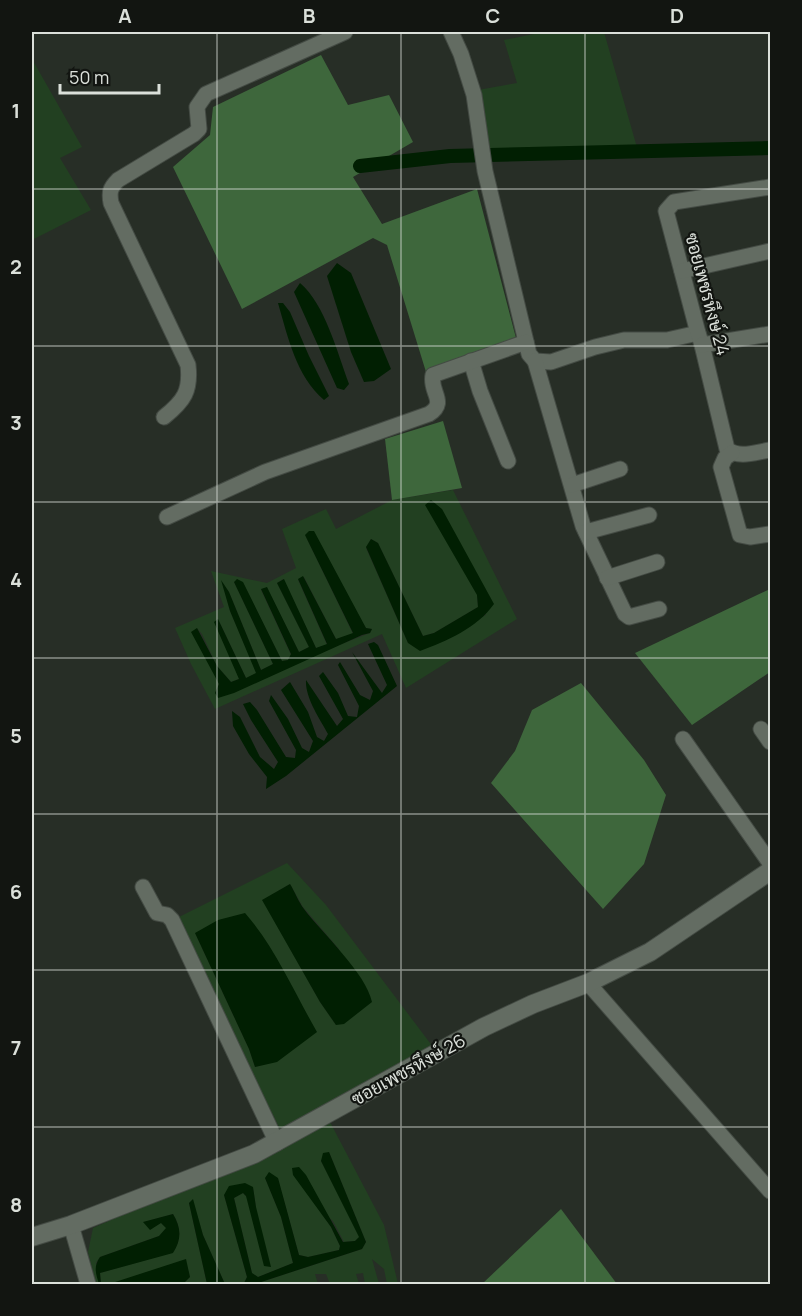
<svg xmlns="http://www.w3.org/2000/svg" width="802" height="1316" viewBox="0 0 802 1316" font-family="Manrope,Sarabun,sans-serif">
	<style>
		.green { fill: #224021; fill-rule: evenodd }
		.forest { fill: #3e673c }
		.water { fill: #011f02 }
		.lines { fill: none; stroke-linecap: round; stroke-linejoin: round }
		.canal { stroke: #011f02; stroke-width: 14 }
		.street-casing { stroke: #444b44; stroke-width: 17 }
		.secondary-casing { stroke: #444b44; stroke-width: 20 }
		.street { stroke: #636c62; stroke-width: 15 }
		.secondary { stroke: #636c62; stroke-width: 18 }
		.grid { fill: none; stroke: #dbe0da; stroke-width: 1.5; stroke-opacity: 0.55 }
		.labels { text-anchor: middle; dominant-baseline: central; stroke-width: 4.5; stroke-linejoin: round; paint-order: stroke }
		.street-label { font-size: 18px; fill: #dbe0da; stroke: #121511 }
		.neatline { fill: none; stroke: #dbe0da; stroke-width: 2 }
		.grid-label { font-size: 20px; text-anchor: middle; font-weight: bold; fill: #dbe0da }
	</style>
	<rect width="100%" height="100%" fill="#272e26"/>
	<!-- green -->
	<g class="green">
		<path d="M544 32H604L638 151 634 156 489 158 478 90 517 83 504 40Z"/>
		<path d="M32 59 82 147 60 158 91 210 32 240Z"/>
		<path d="M453 490 517 619 406 688 382 634 215 709 191 664 175 628 224 607 211 571 267 583 296 568 282 529 326 509 336 529 392 500ZM305 535 366 628 372 629 370 633 215 693 219 684 197 628 202 634 217 666 231 682 239 679 218 619 246 678 257 673 230 611 222 582 229 592 261 670 273 664 234 582 243 583 282 661 288 660 291 655 261 590 267 588 299 652 309 647 277 583 283 579 316 648 327 645 298 580 304 577 336 639 353 634ZM371 539 378 543 423 636 434 633 478 607 477 595 486 615 408 643 366 548Z"/>
		<path d="M287 863 326 905 433 1047 283 1135 175 919ZM290 884 303 907 339 949 336 1025 320 1002 263 900ZM195 933 277 1061 255 1067 249 1049Z"/>
		<path d="M330 1122 384 1225 398 1284H387L384 1269 372 1259 379 1284H365L363 1273 356 1274 359 1284H330L326 1274H315L318 1284H287V1283L255 1284 362 1249 366 1242 329 1152 321 1161 360 1237 355 1241 344 1242 333 1221 317 1207 331 1227 340 1246 339 1250 308 1257 299 1255 278 1179 265 1178 281 1217 293 1263 258 1277 252 1273 234 1198 243 1193 256 1207 253 1188 224 1195 247 1277 244 1283 225 1284 203 1235 192 1200 189 1203 207 1284H183L190 1277 185 1260 112 1284H101L100 1273 173 1252C182 1239 181 1227 173 1214L144 1222 161 1223 167 1228 159 1236 100 1257 96 1263 99 1284H96L88 1252 93 1228Z"/>
	</g>
	<!-- forest -->
	<g class="forest">
		<path d="M321 55 348 105 389 95 413 142 353 177 382 224 477 189 516 338 426 372 387 245 373 238 242 309 173 167 210 135 213 107Z"/>
		<path d="M443 421 462 488 392 500 385 439Z"/>
		<path d="M770 589V672L692 725 635 653Z"/>
		<path d="M581 683 644 760 666 795 644 864 603 909 491 783 515 751 532 710Z"/>
		<path d="M561 1209 617 1284H482Z"/>
	</g>
	<!-- water -->
	<g class="water">
		<path d="M337 263 351 273 391 369 374 381 364 382 351 352 327 276Z"/>
		<path d="M300 283C325 304 337 352 349 384L344 390 337 388 294 292Z"/>
		<path d="M278 303H283L290 312 309 356 329 396 324 400C296 376 288 337 278 303Z"/>
		<path d="M431 500 442 509 494 604C477 628 447 641 420 651L408 643 366 547 371 539 378 543 423 636 434 633 478 607 477 595 425 505Z"/>
		<path d="M309 531H314L366 628 372 629 370 633 362 635 234 693 218 698 215 693 219 684 191 632 197 628 217 666 231 682 239 679 214 622 218 619 246 678 256 673 230 611 221 580 229 592 261 670 273 664 234 582 237 579 243 582 282 661 288 660 291 654 261 589 267 587 299 652 309 647 277 583 284 579 316 648 327 644 298 579 303 576 336 639 353 633 305 535Z"/>
		<path d="M374 642 378 645 397 686 286 776 266 789 267 777 249 754 233 726 232 711 240 717 260 757 274 769 278 762 251 720 243 704 250 702 257 710 286 757 295 758 296 750 269 701 271 695 288 719 302 748 309 752 313 741 281 690 290 682 308 712 317 737 324 741 328 734C320 719 305 698 306 680L337 726 343 719 319 676 323 672 338 693 348 716 357 717 359 706 338 665 340 662 360 695 370 700 373 691 352 652 382 693 387 685 368 644Z"/>
		<path d="M290 884C295 892 298 901 304 909 322 933 366 973 372 1002L344 1024 336 1025 320 1002 262 900Z"/>
		<path d="M245 913C275 947 294 992 317 1032L277 1062 255 1067 249 1049 195 933 218 920Z"/>
		<path d="M329 1152 366 1242 362 1249 255 1284H234L244 1283 247 1277 224 1195 229 1186 245 1183 253 1187 256 1207 271 1267 264 1266 246 1196 243 1193 234 1198 252 1273 258 1277 293 1263 281 1217 265 1178 269 1172 278 1178 299 1255 308 1257 339 1250 340 1246 331 1227 293 1175 292 1168 299 1167 306 1175 343 1242 355 1241 359 1237 321 1161 323 1153Z"/>
		<path d="M193 1199 203 1235 225 1284H207L189 1203Z"/>
		<path d="M173 1214C181 1227 182 1239 173 1253L100 1273 101 1284H99C96 1274 93 1267 100 1257L159 1236 166 1228 161 1223 150 1230 143 1222Z"/>
		<path d="M186 1259 190 1277 183 1284H109Z"/>
	</g>
	<g class="lines">
		<!-- canal -->
		<path class="canal" d="M360 166 450 156 770 148"/>
		<!-- street casing -->
		<g class="street-casing">
			<g id="street">
				<path d="M451 32 461 54 474 95 485 171 529 354 535 361 551 362 595 347 624 340H667L698 333"/>
				<path d="M770 187 674 202 666 211 698 333 702 345 727 449C739 459 756 452 770 450"/>
				<path d="M682 271 770 251"/>
				<path d="M702 345 770 334"/>
				<path d="M471 361 480 391 508 461"/>
				<path d="M535 361 583 526 625 614 629 617 659 609"/>
				<path d="M164 417C184 401 191 391 188 365L111 203C109 192 110 188 118 180L194 134 199 129 197 107 206 94 345 32"/>
				<path d="M732 453 725 458 721 467 740 535 750 537 770 534"/>
				<path d="M572 485 620 469"/>
				<path d="M167 517 265 472 429 414C448 402 429 392 433 375L526 342"/>
				<path d="M586 532 649 515"/>
				<path d="M607 578 657 562"/>
				<path d="M761 729 770 742"/>
				<path d="M683 739 770 863"/>
				<path d="M143 887 157 913 167 915 172 920 277 1143"/>
				<path d="M588 983 770 1191"/>
				<path d="M71 1225 88 1284"/>
			</g>
		</g>
		<!-- secondary casing -->
		<g class="secondary-casing">
			<path id="secondary" d="M32 1237 71 1225 254 1154 484 1027 533 1004 588 983 650 952 770 871"/>
		</g>
		<!-- street -->
		<use href="#street" class="street"/>
		<!-- secondary -->
		<use href="#secondary" class="secondary"/>
	</g>
	<!-- grid -->
	<path class="grid" d="M217 32V1284M401 32V1284M585 32V1284M32 189H770M32 346H770M32 502H770M32 658H770M32 814H770M32 970H770M32 1127H770"/>
	<g class="labels">
		<!-- street labels -->
		<g class="street-label">
			<text transform="translate(708 294) rotate(75)">ซอยเพชรหึงษ์ 24</text>
			<text transform="translate(408 1069) rotate(-29)">ซอยเพชรหึงษ์ 26</text>
		</g>
	</g>
	<!-- border -->
	<rect width="802" height="1316" fill="none" stroke="#121511" stroke-width="66"/>
	<!-- scale -->
	<path d="M60 84v9h99v-9" fill="none" stroke="#dbe0da" stroke-width="3"/>
	<text x="69" y="84" font-size="18" fill="#dbe0da" stroke="#121511" stroke-width="4.5" paint-order="stroke">50 m</text>
	<rect x="33" y="33" width="736" height="1250" class="neatline"/>
	<g class="grid-label">
		<text x="125" y="23">A</text>
		<text x="309" y="23">B</text>
		<text x="493" y="23">C</text>
		<text x="677" y="23">D</text>
		<text x="16" y="118">1</text>
		<text x="16" y="274">2</text>
		<text x="16" y="430">3</text>
		<text x="16" y="587">4</text>
		<text x="16" y="743">5</text>
		<text x="16" y="899">6</text>
		<text x="16" y="1055">7</text>
		<text x="16" y="1212">8</text>
	</g>
</svg>
